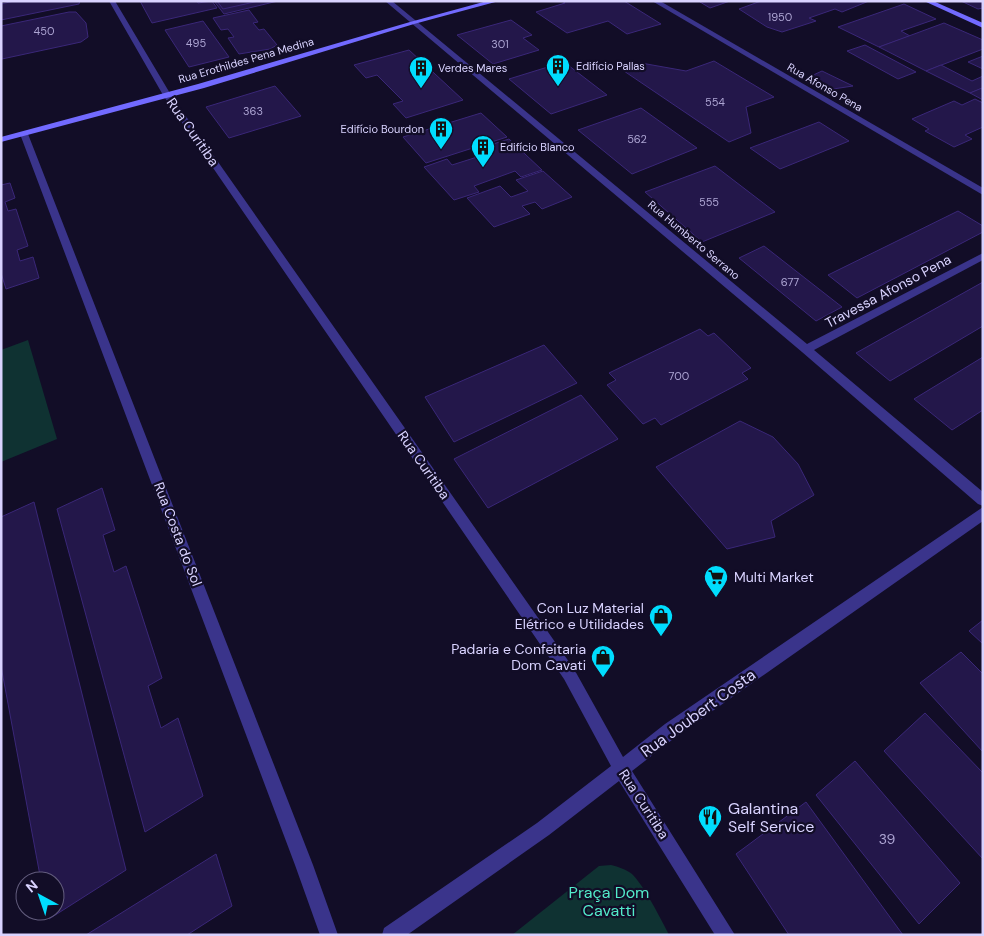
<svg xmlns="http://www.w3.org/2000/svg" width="984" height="936" viewBox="0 0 984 936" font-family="'DM Sans',sans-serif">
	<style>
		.green { fill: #0f3232 }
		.building { fill: #23174a; stroke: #3a2778 }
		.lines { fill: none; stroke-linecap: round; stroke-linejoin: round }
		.lane { fill: #3a348b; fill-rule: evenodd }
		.street { fill: #3a348b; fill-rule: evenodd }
		.secondary { fill: #726aff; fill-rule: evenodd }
		.labels { text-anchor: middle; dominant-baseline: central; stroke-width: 4.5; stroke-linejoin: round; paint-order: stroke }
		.number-label { font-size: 11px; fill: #aca4d2 }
		.far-street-label { font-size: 11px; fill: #d9d3ff; stroke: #120d27 }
		.far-poi-label { font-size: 11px; fill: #d9d3ff; stroke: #120d27; text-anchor: start }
		.street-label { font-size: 14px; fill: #d9d3ff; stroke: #120d27 }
		.poi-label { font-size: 14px; fill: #d9d3ff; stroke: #120d27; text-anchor: end }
		.near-number-label { font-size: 14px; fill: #aca4d2 }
		.near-street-label { font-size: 16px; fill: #d9d3ff; stroke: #120d27 }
		.near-poi-label { font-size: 16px; fill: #d9d3ff; stroke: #120d27; text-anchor: start }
		.near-park-label { font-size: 16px; fill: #53ebca; stroke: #120d27 }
	</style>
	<rect width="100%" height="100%" fill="#120d27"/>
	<!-- green -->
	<g class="green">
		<path d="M28 340 57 439 1 462V350Z"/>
		<path d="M611 865C619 867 625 869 632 874 643 884 662 921 669 935H512L599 866Z"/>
	</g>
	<!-- building -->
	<g class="building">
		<path d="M14 1H80L79 4 1 20V4Z"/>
		<path d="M140 1H197L198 3 212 1 217 8 152 23Z"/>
		<path d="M214 1H278L224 14Z"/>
		<path d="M217 1H259L223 9Z"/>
		<path d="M562 1H624L661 24 627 34 608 21 567 33 536 12 565 3Z"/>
		<path d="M703 1H730L710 8 700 2Z"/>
		<path d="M761 1H869L842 12 835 9 809 18 816 21 782 32 767 27 739 9Z"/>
		<path d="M961 1H983V8L978 9Z"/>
		<path d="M904 4 936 19 901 31 910 36 879 47 838 27Z"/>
		<path d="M249 10 258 22 253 23 259 30 264 29 277 45 270 49 239 54 228 38 234 37 228 29 221 30 213 18Z"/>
		<path d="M69 12H76L86 23 88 37 81 42 2 59 1 26Z"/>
		<path d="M511 20 532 35 523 38 539 50 493 64 457 35Z"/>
		<path d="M203 21 229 57 189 67 165 30Z"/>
		<path d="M944 23 983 40V49L926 71 879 47Z"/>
		<path d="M865 45 916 72 898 79 847 51Z"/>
		<path d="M409 50 435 74 463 100 406 118 393 104 403 101 377 75 366 78 354 65Z"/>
		<path d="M983 56V69L968 62Z"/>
		<path d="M714 61 774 97 746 107 751 133 729 142 621 69 641 63 686 71Z"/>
		<path d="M564 62 607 95 551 114 509 79Z"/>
		<path d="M941 65 972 81 983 76V88L970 93 926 71Z"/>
		<path d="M822 71 853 86 833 89 809 77Z"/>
		<path d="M275 86 301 116 229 138 206 107Z"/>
		<path d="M982 88 983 100 970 93Z"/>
		<path d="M975 99 983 103V127L965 135 972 139 954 147 925 131 929 129 912 119 954 101 962 105Z"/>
		<path d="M641 108 697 148 632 174 578 130Z"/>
		<path d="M481 113 507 137 426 163 403 137Z"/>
		<path d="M819 122 849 141 780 169 750 148Z"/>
		<path d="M509 139 542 170 521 177 515 171 474 186 479 192 454 200 424 167 447 159 452 165 493 152 487 146Z"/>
		<path d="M715 166 775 212 702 242 645 192Z"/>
		<path d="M543 171 572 197 542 209 535 202 522 206 530 214 494 227 467 198 500 186 511 197 528 191 516 180Z"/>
		<path d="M10 183 15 198 5 202 8 211 16 209 28 246 17 250 20 261 33 257 39 278 6 289 1 273V185Z"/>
		<path d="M958 211 983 226V232L857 298 828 275Z"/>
		<path d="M764 246 842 307 816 321 739 258Z"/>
		<path d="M983 282V326L890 381 856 353Z"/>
		<path d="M700 329 708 336 714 333 751 368 742 373 748 379 661 425 655 418 643 424 607 385 616 380 609 373Z"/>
		<path d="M544 345 577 383 454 442 425 397Z"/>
		<path d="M983 357V410L952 430 914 399Z"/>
		<path d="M581 395 618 439 488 508 454 459Z"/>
		<path d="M740 421 773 437 798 464 814 495 771 521 775 537 727 549 656 467Z"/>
		<path d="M102 488 115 530 103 535 114 572 126 566 162 678 148 686 161 728 178 718 203 796 145 832 57 509Z"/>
		<path d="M34 502 126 870 49 919 47 911H55V881H41L1 666V517Z"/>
		<path d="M983 620V644L969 631Z"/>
		<path d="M961 652 983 674V752L920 683Z"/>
		<path d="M925 713 983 773V859L884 751Z"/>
		<path d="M855 761 960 883 919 924 816 795Z"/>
		<path d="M806 802 903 935H789L736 854Z"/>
		<path d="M216 854 232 906 187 935H86Z"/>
	</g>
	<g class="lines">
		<!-- lane -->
		<path class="lane" d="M21 132 28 134 313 865 338 935H320L295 865 20 134Z"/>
		<!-- street -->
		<g class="street">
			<path d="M109 1H115L171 95 574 669 623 757 665 724 983 507V521L677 736 632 771 735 935H715L619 781 549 835 407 935H382L384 928 537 823 611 766 564 679 163 95Z"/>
			<path d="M385 1H392L807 344 983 253V260L814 350 983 492V506L978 504 802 352Z"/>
			<path d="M652 1H660L983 188V195Z"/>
		</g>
		<!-- secondary -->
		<g class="secondary">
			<path d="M487 1H499L414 24 204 88 1 142V137L198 84 410 22Z"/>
			<path d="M924 1H933L983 23V28Z"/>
		</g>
	</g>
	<!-- icons -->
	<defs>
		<g id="building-pin" transform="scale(1.25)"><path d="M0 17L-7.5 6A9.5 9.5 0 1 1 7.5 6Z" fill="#00ddfe" stroke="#120d27"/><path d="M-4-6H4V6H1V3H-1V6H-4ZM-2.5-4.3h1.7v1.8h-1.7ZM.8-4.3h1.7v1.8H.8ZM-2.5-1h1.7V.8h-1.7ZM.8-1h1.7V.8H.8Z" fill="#111"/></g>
		<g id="supermarket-pin" transform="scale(1.25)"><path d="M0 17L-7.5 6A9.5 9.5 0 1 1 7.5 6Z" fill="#00ddfe" stroke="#120d27"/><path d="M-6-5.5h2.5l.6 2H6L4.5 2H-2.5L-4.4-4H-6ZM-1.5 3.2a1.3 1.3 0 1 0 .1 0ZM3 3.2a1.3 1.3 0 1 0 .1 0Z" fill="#111"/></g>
		<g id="shop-pin" transform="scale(1.25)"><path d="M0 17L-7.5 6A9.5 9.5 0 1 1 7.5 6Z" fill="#00ddfe" stroke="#120d27"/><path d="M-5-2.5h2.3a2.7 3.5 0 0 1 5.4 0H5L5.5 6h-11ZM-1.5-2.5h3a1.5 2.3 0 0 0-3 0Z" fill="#111"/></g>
		<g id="restaurant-pin" transform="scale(1.25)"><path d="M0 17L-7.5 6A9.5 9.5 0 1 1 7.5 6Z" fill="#00ddfe" stroke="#120d27"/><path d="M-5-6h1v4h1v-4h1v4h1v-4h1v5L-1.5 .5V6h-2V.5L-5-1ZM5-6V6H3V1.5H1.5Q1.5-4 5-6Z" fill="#111"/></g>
	</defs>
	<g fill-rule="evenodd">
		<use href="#building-pin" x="558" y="66"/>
		<use href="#building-pin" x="421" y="68"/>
		<use href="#building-pin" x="441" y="129"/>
		<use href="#building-pin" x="483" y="147"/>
		<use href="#supermarket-pin" x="716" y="577"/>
		<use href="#shop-pin" x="661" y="616"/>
		<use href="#shop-pin" x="603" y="657"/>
		<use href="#restaurant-pin" x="710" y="817"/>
	</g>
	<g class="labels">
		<!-- number labels -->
		<g class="number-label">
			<text x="780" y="17">1950</text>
			<text x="44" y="31">450</text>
			<text x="196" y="43">495</text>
			<text x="500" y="44">301</text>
			<text x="715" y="102">554</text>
			<text x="253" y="111">363</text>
			<text x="637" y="139">562</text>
			<text x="709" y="202">555</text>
			<text x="790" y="282">677</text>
			<text x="679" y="376">700</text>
		</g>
		<!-- far-street labels -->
		<g class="far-street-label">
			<text transform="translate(246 60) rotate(-16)">Rua Erothildes Pena Medina</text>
			<text transform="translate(825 87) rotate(30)">Rua Afonso Pena</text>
			<text transform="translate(694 240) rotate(40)">Rua Humberto Serrano</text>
		</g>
		<!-- far-poi labels -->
		<g class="far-poi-label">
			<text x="576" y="66">Edifício Pallas</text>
			<text x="438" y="68">Verdes Mares</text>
			<text x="424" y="129" text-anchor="end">Edifício Bourdon</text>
			<text x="500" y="147">Edifício Blanco</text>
		</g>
		<!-- street labels -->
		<g class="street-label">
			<text transform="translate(193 132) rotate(55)">Rua Curitiba</text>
			<text transform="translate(888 291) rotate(-28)">Travessa Afonso Pena</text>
			<text transform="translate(424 465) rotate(55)">Rua Curitiba</text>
			<text transform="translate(178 534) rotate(69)">Rua Costa do Sol</text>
			<text transform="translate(644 804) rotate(57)">Rua Curitiba</text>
		</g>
		<!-- poi labels -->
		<g class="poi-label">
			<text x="734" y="577" text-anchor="start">Multi Market</text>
			<text x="644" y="608">Con Luz Material<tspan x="644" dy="16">Elétrico e Utilidades</tspan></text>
			<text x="586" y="649">Padaria e Confeitaria<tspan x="586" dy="16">Dom Cavati</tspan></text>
		</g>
		<!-- near-number labels -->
		<g class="near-number-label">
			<text x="887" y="839">39</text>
		</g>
		<!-- near-street labels -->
		<g class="near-street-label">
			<text transform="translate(698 713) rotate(-36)">Rua Joubert Costa</text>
		</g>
		<!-- near-poi labels -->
		<g class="near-poi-label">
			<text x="728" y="808">Galantina<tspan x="728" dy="18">Self Service</tspan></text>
		</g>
		<!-- near-park labels -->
		<g class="near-park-label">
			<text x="609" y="892">Praça Dom<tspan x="609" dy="18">Cavatti</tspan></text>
		</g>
	</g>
	<!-- border -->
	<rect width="984" height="936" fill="none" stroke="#d9d3ff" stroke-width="5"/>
	<!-- north arrow -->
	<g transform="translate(40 896) rotate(320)"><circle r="24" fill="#120d27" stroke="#625c7d"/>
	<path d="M0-4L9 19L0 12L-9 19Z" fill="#00ddfe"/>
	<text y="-8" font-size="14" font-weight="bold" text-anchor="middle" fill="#d9d3ff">N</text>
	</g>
</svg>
